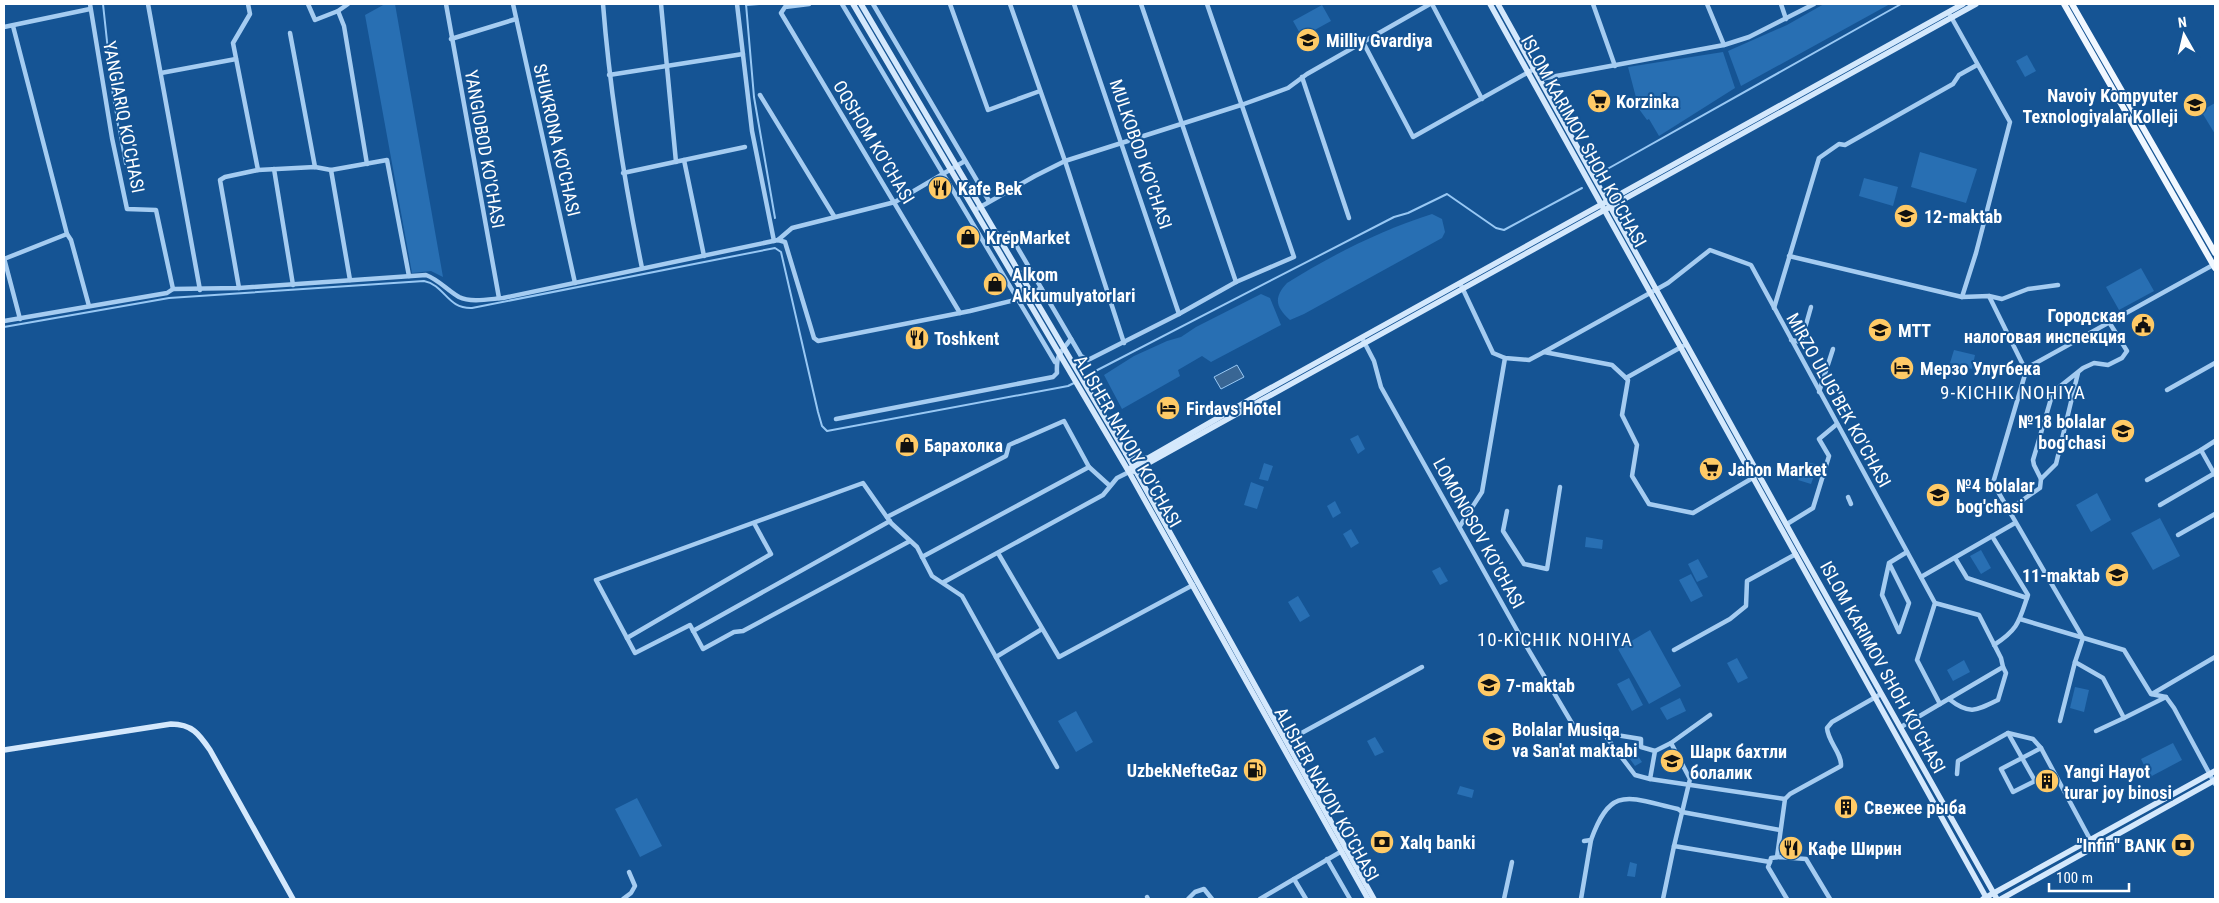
<svg xmlns="http://www.w3.org/2000/svg" width="2219" height="903" viewBox="0 0 2219 903" font-family="'Roboto Condensed',sans-serif">
	<style>
		.green { fill: #286fb3 }
		.water { fill: #396694; stroke: #98c8f4 }
		.lines { fill: none; stroke-linecap: round; stroke-linejoin: round }
		.stream { stroke: #98c8f4; stroke-width: 2 }
		.street { stroke: #a5ccf1; stroke-width: 4.5 }
		.secondary { stroke: #d4e8fc; stroke-width: 5.5 }
		.primary { stroke: #f0f7ff; stroke-width: 6 }
		.labels { text-anchor: middle; dominant-baseline: central; stroke-width: 4; stroke-linejoin: round; paint-order: stroke }
		.poi-label { font-size: 18px; font-weight: bold; fill: #fff; stroke: #155494; text-anchor: start }
		.street-label { font-size: 18px; fill: #fff; stroke: #155494 }
		.neighbourhood-label { font-size: 19px; letter-spacing: 1px; fill: #fff; stroke: #155494 }
	</style>
	<rect width="100%" height="100%" fill="#155494"/>
	<!-- green -->
	<g class="green">
		<path d="M385 4H395L443 277 431 271 412 273 365 15Z"/>
		<path d="M1824 4H1890L1741 86 1728 51 1787 25Z"/>
		<path d="M1322 5 1331 21 1302 37 1293 21Z"/>
		<path d="M1723 52 1735 88 1659 136 1649 119 1647 120 1639 109 1628 67Z"/>
		<path d="M2027 55 2036 71 2025 77 2016 61Z"/>
		<path d="M2215 103V134L2201 111Z"/>
		<path d="M1920 152 1977 169 1966 203 1911 187Z"/>
		<path d="M1864 178 1898 187 1893 206 1859 196Z"/>
		<path d="M1432 214 1442 219 1445 232 1442 238 1304 314 1290 320C1276 307 1273 298 1287 283 1332 255 1381 230 1432 214Z"/>
		<path d="M2141 268 2154 291 2119 310 2106 287Z"/>
		<path d="M1261 294 1270 298 1281 325 1211 362 1202 356 1178 370 1180 376 1122 409 1104 375 1134 356 1167 341 1181 337 1196 327Z"/>
		<path d="M1954 350 1975 355 1972 369 1950 363Z"/>
		<path d="M1358 435 1365 449 1358 454 1350 439Z"/>
		<path d="M1804 461 1818 465 1811 484 1798 480Z"/>
		<path d="M1264 463 1273 466 1268 481 1259 479Z"/>
		<path d="M1251 482 1264 487 1257 509 1244 505Z"/>
		<path d="M2097 493 2111 520 2091 532 2076 505Z"/>
		<path d="M1335 501 1341 513 1333 518 1327 506Z"/>
		<path d="M2160 518 2180 556 2153 570 2131 533Z"/>
		<path d="M1351 529 1359 543 1351 548 1343 534Z"/>
		<path d="M1586 537 1603 540 1602 549 1585 547Z"/>
		<path d="M1981 550 1991 568 1981 574 1970 556Z"/>
		<path d="M1698 559 1708 577 1697 582 1688 564Z"/>
		<path d="M1440 567 1448 581 1440 585 1432 571Z"/>
		<path d="M1691 574 1703 596 1691 602 1679 580Z"/>
		<path d="M1298 596 1310 616 1300 622 1288 602Z"/>
		<path d="M1650 630 1681 686 1649 704 1618 649Z"/>
		<path d="M1737 658 1748 678 1738 683 1727 663Z"/>
		<path d="M1964 660 1970 672 1953 681 1947 670Z"/>
		<path d="M1629 678 1643 705 1632 711 1617 684Z"/>
		<path d="M2075 687 2089 690 2084 712 2070 708Z"/>
		<path d="M1680 698 1686 711 1667 720 1660 708Z"/>
		<path d="M1076 711 1093 742 1076 752 1058 721Z"/>
		<path d="M1375 737 1384 752 1375 756 1367 741Z"/>
		<path d="M1561 743 1565 750 1552 758 1548 751Z"/>
		<path d="M2173 743 2182 760 2150 777 2141 759Z"/>
		<path d="M1634 750 1642 762 1635 766 1627 755Z"/>
		<path d="M1460 786 1474 790 1472 798 1457 794Z"/>
		<path d="M637 798 662 846 640 857 615 809Z"/>
		<path d="M1630 862 1637 864 1635 877 1627 876Z"/>
	</g>
	<!-- water -->
	<path class="water" d="M1237 365 1244 377 1221 389 1214 377Z"/>
	<g class="lines">
		<!-- stream -->
		<g class="stream">
			<path d="M103 4 113 97 125 164"/>
			<path d="M746 4 754 97 775 218"/>
			<path d="M746 5 759 4"/>
			<path d="M1602 172 1901 4"/>
			<path d="M4 327 169 298 424 281C445 285 447 309 472 308L775 248 781 252 818 412 822 426 827 431 1068 386 1074 383"/>
			<path d="M1082 378 1394 217 1408 213 1447 194 1496 228 1504 230 1582 188"/>
		</g>
		<!-- street -->
		<g class="street">
			<path d="M90 4 112 138 127 209 156 210 173 289"/>
			<path d="M148 4 200 290"/>
			<path d="M248 4 250 14 233 43 258 170"/>
			<path d="M308 4 315 20 338 11 348 4"/>
			<path d="M446 4 499 298"/>
			<path d="M513 4 575 283"/>
			<path d="M603 4C610 93 624 180 642 268"/>
			<path d="M661 4 676 162"/>
			<path d="M737 4 752 131 774 241"/>
			<path d="M809 4 785 7 781 13 960 313"/>
			<path d="M842 4 1055 362"/>
			<path d="M873 4 989 201"/>
			<path d="M950 4 988 110 1040 91"/>
			<path d="M1010 4 1065 161 1124 343"/>
			<path d="M1074 4 1179 314"/>
			<path d="M1141 4 1236 282"/>
			<path d="M1432 4 1482 99"/>
			<path d="M1593 4 1615 66"/>
			<path d="M1707 4 1724 45"/>
			<path d="M1781 4 1786 19"/>
			<path d="M338 11 344 26 367 164"/>
			<path d="M1950 15 2010 122 1976 253 1962 297"/>
			<path d="M13 26 67 234 71 240 89 306"/>
			<path d="M4 27 90 9"/>
			<path d="M290 33 315 167"/>
			<path d="M451 39 516 19"/>
			<path d="M1363 42 1413 137 1534 69"/>
			<path d="M161 73 236 59"/>
			<path d="M609 75 743 54"/>
			<path d="M1302 77 1349 218"/>
			<path d="M1540 79 1724 45 1749 37 1814 4"/>
			<path d="M760 95 834 216"/>
			<path d="M684 160 704 256"/>
			<path d="M274 169 293 285"/>
			<path d="M331 170 350 280"/>
			<path d="M623 173 745 147"/>
			<path d="M975 210 1035 176 1065 161 1244 104 1288 88 1307 74 1430 4"/>
			<path d="M1009 233 1081 356 1088 360 1179 314 1236 282 1294 257 1207 4"/>
			<path d="M778 240 792 228 895 202 965 161"/>
			<path d="M1789 256 1962 297 1989 296 2002 299 2028 289 2058 285"/>
			<path d="M4 258 20 319"/>
			<path d="M4 259 67 234"/>
			<path d="M1460 283 1493 353 1505 358 1529 360 1544 352 1612 365 1626 378"/>
			<path d="M239 288 220 180 225 177 258 170 315 167 331 170 387 160 409 276"/>
			<path d="M1989 296 2026 371 1993 483 2083 638 2075 662"/>
			<path d="M1774 308 1819 158 1839 144 1845 145 1953 84 1959 75 1977 65"/>
			<path d="M4 321 167 293 173 289 239 288 426 275C439 280 447 290 459 297 471 303 490 299 503 298L778 240 785 242 814 338 818 341 970 311 1027 297 1041 288"/>
			<path d="M1362 338 1374 361 1381 387 1518 632 1573 725"/>
			<path d="M1791 340 1801 342 1811 307"/>
			<path d="M1544 352 1668 283 1710 250 1751 265 1935 603 1979 615 2001 658 2003 667 1940 704 1917 660 1935 603"/>
			<path d="M2026 371 2032 365 2213 265"/>
			<path d="M2078 373 2056 464 2041 479 2034 465 2033 460 2053 392 2083 368 2094 363 2108 365 2122 358 2127 351 2109 322"/>
			<path d="M1626 378 1628 380 1622 415 1637 445 1632 476 1649 504 1693 513 1756 476"/>
			<path d="M1626 378 1683 346"/>
			<path d="M2167 390 2215 363"/>
			<path d="M1819 392 1833 349"/>
			<path d="M836 419 1053 377 1057 373C1056 355 1060 353 1071 339"/>
			<path d="M2201 450 2215 441"/>
			<path d="M2147 480 2201 450 2215 475"/>
			<path d="M1848 497 1851 504"/>
			<path d="M2160 505 2215 473"/>
			<path d="M2008 510 2040 488 2041 479"/>
			<path d="M1507 511 1503 531 1524 564 1547 569 1560 487"/>
			<path d="M887 517 1006 456 1009 445 1064 421 1089 467 1110 486"/>
			<path d="M1787 524 1813 508 1829 456 1819 439 1837 424"/>
			<path d="M1460 526 1482 492 1505 358"/>
			<path d="M2178 535 2215 514"/>
			<path d="M1992 536 2028 595C2019 621 2019 629 1994 645"/>
			<path d="M910 541 743 631 734 632 703 649 690 625 635 653 596 580 863 483 891 523 917 547 932 576 962 596 1057 767"/>
			<path d="M998 553 1059 657 1193 585"/>
			<path d="M922 557 1089 467"/>
			<path d="M1955 558 1967 578 2027 598"/>
			<path d="M1889 563 1909 603 1899 632 1882 595 1889 563 1907 552"/>
			<path d="M1921 577 2015 523"/>
			<path d="M944 582 1103 495 1117 478 1129 472"/>
			<path d="M2020 619 2124 650 2151 694 2166 697 2174 708 2215 784"/>
			<path d="M693 631 890 521"/>
			<path d="M627 638 771 554 754 523"/>
			<path d="M1674 650 1730 619 1746 606 1747 581 1796 554"/>
			<path d="M996 657 1042 629"/>
			<path d="M2152 694 2215 657"/>
			<path d="M1949 699C1969 715 1976 711 1998 700L2006 673 2003 667"/>
			<path d="M2060 721 2075 662 2103 678 2124 718 2166 697"/>
			<path d="M1901 727 1940 704"/>
			<path d="M2096 731 2124 718"/>
			<path d="M2008 733 2035 781 2013 792 2001 769 2041 748 2091 841"/>
			<path d="M1610 734 1641 739V747L1655 751 1650 779 1635 775 1607 738Z"/>
			<path d="M1287 741 1422 667"/>
			<path d="M1655 751 1671 743"/>
			<path d="M1957 774 1958 761 2008 733 2033 739 2041 748"/>
			<path d="M1650 779 1785 799"/>
			<path d="M1584 841 1591 840C1611 784 1629 798 1678 809L1682 812 1780 830"/>
			<path d="M1674 846 1690 779 1671 743 1710 715"/>
			<path d="M1777 857 1785 799 1790 794 1841 766C1842 753 1828 742 1827 728L1832 722 1881 694"/>
			<path d="M1327 859 1350 899"/>
			<path d="M1770 862 1768 867 1787 899"/>
			<path d="M1147 897 1148 899"/>
			<path d="M623 899 631 893 635 886 629 872"/>
			<path d="M1188 899 1195 892 1204 889 1212 899"/>
			<path d="M1260 899 1294 879"/>
			<path d="M1306 899 1294 879 1342 851"/>
			<path d="M1504 899 1512 862"/>
			<path d="M1581 899 1591 840"/>
			<path d="M1663 899 1674 846 1770 862 1771 858 1779 857 1806 859 1830 899"/>
		</g>
		<!-- secondary -->
		<g class="secondary">
			<path d="M853 4 1129 472 1368 899"/>
			<path d="M861 4 1124 450 1374 899"/>
			<path d="M1490 4 1987 899"/>
			<path d="M1498 4 1801 551 1997 899"/>
			<path d="M1126 453 1135 457 1145 458"/>
			<path d="M1131 468 1258 395 1963 4"/>
			<path d="M1134 471 1976 4"/>
			<path d="M4 750 171 724C192 724 199 734 210 750L293 899"/>
			<path d="M1983 899 2215 771"/>
			<path d="M2001 899 2215 780"/>
		</g>
		<!-- primary -->
		<g class="primary">
			<path d="M2064 4 2215 268"/>
			<path d="M2072 4 2215 253"/>
		</g>
	</g>
	<!-- icons -->
	<defs>
		<g id="university-disc" transform="scale(1.25)"><circle r="9.5" fill="#ffca66" stroke="#155494"/><path d="M0-5L7-2L0 1L-7-2ZM-4 1L0 2.5L4 1V4Q0 6-4 4Z" fill="#111"/></g>
		<g id="supermarket-disc" transform="scale(1.25)"><circle r="9.5" fill="#ffca66" stroke="#155494"/><path d="M-6-5.5h2.5l.6 2H6L4.5 2H-2.5L-4.4-4H-6ZM-1.5 3.2a1.3 1.3 0 1 0 .1 0ZM3 3.2a1.3 1.3 0 1 0 .1 0Z" fill="#111"/></g>
		<g id="restaurant-disc" transform="scale(1.25)"><circle r="9.5" fill="#ffca66" stroke="#155494"/><path d="M-5-6h1v4h1v-4h1v4h1v-4h1v5L-1.5 .5V6h-2V.5L-5-1ZM5-6V6H3V1.5H1.5Q1.5-4 5-6Z" fill="#111"/></g>
		<g id="school-disc" transform="scale(1.25)"><circle r="9.5" fill="#ffca66" stroke="#155494"/><path d="M0-5L7-2L0 1L-7-2ZM-4 1L0 2.5L4 1V4Q0 6-4 4Z" fill="#111"/></g>
		<g id="shop-disc" transform="scale(1.25)"><circle r="9.5" fill="#ffca66" stroke="#155494"/><path d="M-5-2.5h2.3a2.7 3.5 0 0 1 5.4 0H5L5.5 6h-11ZM-1.5-2.5h3a1.5 2.3 0 0 0-3 0Z" fill="#111"/></g>
		<g id="civic-disc" transform="scale(1.25)"><circle r="9.5" fill="#ffca66" stroke="#155494"/><path d="M-.6-6.5H3V-4.5H.6V-3L4-1V1h2V6H-6V1h2V-1L-.6-3ZM-1.2 2.5V6h2.4V2.5Z" fill="#111"/></g>
		<g id="hotel-disc" transform="scale(1.25)"><circle r="9.5" fill="#ffca66" stroke="#155494"/><path d="M-6-4.5h1.5V1H6V5H4.5V3h-9V5H-6ZM-4 0a1.8 1.8 0 1 1 3.6 0ZM.5 0V-2.5h3Q6-2.5 6 0Z" fill="#111"/></g>
		<g id="fuel-disc" transform="scale(1.25)"><circle r="9.5" fill="#ffca66" stroke="#155494"/><path d="M-5.5-6h7V0h2V4h1.3V-2.5L3-4.5l.8-.8L6-3V5H2.5V1h-1V6h-7ZM-4.2-4.7v3.2H.2V-4.7Z" fill="#111"/></g>
		<g id="building-disc" transform="scale(1.25)"><circle r="9.5" fill="#ffca66" stroke="#155494"/><path d="M-4-6H4V6H1V3H-1V6H-4ZM-2.5-4.3h1.7v1.8h-1.7ZM.8-4.3h1.7v1.8H.8ZM-2.5-1h1.7V.8h-1.7ZM.8-1h1.7V.8H.8Z" fill="#111"/></g>
		<g id="bank-disc" transform="scale(1.25)"><circle r="9.5" fill="#ffca66" stroke="#155494"/><path d="M-6-4H6V4H-6ZM0-2.3a2.3 2.3 0 1 0 0 4.6a2.3 2.3 0 1 0 0-4.6Z" fill="#111"/></g>
	</defs>
	<g fill-rule="evenodd">
		<use href="#university-disc" x="1308" y="40"/>
		<use href="#supermarket-disc" x="1599" y="101"/>
		<use href="#university-disc" x="2195" y="105"/>
		<use href="#restaurant-disc" x="940" y="188"/>
		<use href="#school-disc" x="1906" y="216"/>
		<use href="#shop-disc" x="968" y="237"/>
		<use href="#shop-disc" x="995" y="284"/>
		<use href="#civic-disc" x="2143" y="325"/>
		<use href="#school-disc" x="1880" y="330"/>
		<use href="#restaurant-disc" x="917" y="338"/>
		<use href="#hotel-disc" x="1902" y="368"/>
		<use href="#hotel-disc" x="1168" y="408"/>
		<use href="#school-disc" x="2123" y="431"/>
		<use href="#shop-disc" x="907" y="445"/>
		<use href="#supermarket-disc" x="1711" y="469"/>
		<use href="#school-disc" x="1938" y="495"/>
		<use href="#school-disc" x="2117" y="575"/>
		<use href="#school-disc" x="1489" y="685"/>
		<use href="#school-disc" x="1494" y="739"/>
		<use href="#school-disc" x="1672" y="761"/>
		<use href="#fuel-disc" x="1255" y="770"/>
		<use href="#building-disc" x="2047" y="781"/>
		<use href="#building-disc" x="1846" y="807"/>
		<use href="#bank-disc" x="1382" y="842"/>
		<use href="#bank-disc" x="2183" y="845"/>
		<use href="#restaurant-disc" x="1791" y="848"/>
	</g>
	<g class="labels">
		<!-- poi labels -->
		<g class="poi-label">
			<text x="1326" y="40">Milliy Gvardiya</text>
			<text x="2178" y="95" text-anchor="end">Navoiy Kompyuter<tspan x="2178" dy="21">Texnologiyalar Kolleji</tspan></text>
			<text x="1616" y="101">Korzinka</text>
			<text x="958" y="188">Kafe Bek</text>
			<text x="1924" y="216">12-maktab</text>
			<text x="986" y="237">KrepMarket</text>
			<text x="1012" y="274">Alkom<tspan x="1012" dy="21">Akkumulyatorlari</tspan></text>
			<text x="2126" y="315" text-anchor="end">Городская<tspan x="2126" dy="21">налоговая инспекция</tspan></text>
			<text x="1898" y="330">MTT</text>
			<text x="934" y="338">Toshkent</text>
			<text x="1920" y="368">Мерзо Улугбека</text>
			<text x="1186" y="408">Firdavs Hotel</text>
			<text x="2106" y="421" text-anchor="end">№18 bolalar<tspan x="2106" dy="21">bog'chasi</tspan></text>
			<text x="924" y="445">Барахолка</text>
			<text x="1728" y="469">Jahon Market</text>
			<text x="1956" y="485">№4 bolalar<tspan x="1956" dy="21">bog'chasi</tspan></text>
			<text x="2100" y="575" text-anchor="end">11-maktab</text>
			<text x="1506" y="685">7-maktab</text>
			<text x="1512" y="729">Bolalar Musiqa<tspan x="1512" dy="21">va San'at maktabi</tspan></text>
			<text x="1690" y="751">Шарк бахтли<tspan x="1690" dy="21">болалик</tspan></text>
			<text x="1238" y="770" text-anchor="end">UzbekNefteGaz</text>
			<text x="2064" y="771">Yangi Hayot<tspan x="2064" dy="21">turar joy binosi</tspan></text>
			<text x="1864" y="807">Свежее рыба</text>
			<text x="1400" y="842">Xalq banki</text>
			<text x="2166" y="845" text-anchor="end">"Infin" BANK</text>
			<text x="1808" y="848">Кафе Ширин</text>
		</g>
		<!-- street labels -->
		<g class="street-label">
			<text transform="translate(124 117) rotate(79)">YANGIARIQ KO'CHASI</text>
			<text transform="translate(557 140) rotate(77)">SHUKRONA KO'CHASI</text>
			<text transform="translate(1584 141) rotate(61)">ISLOM KARIMOV SHOH KO'CHASI</text>
			<text transform="translate(874 142) rotate(59)">OQSHOM KO'CHASI</text>
			<text transform="translate(485 149) rotate(80)">YANGIOBOD KO'CHASI</text>
			<text transform="translate(1141 154) rotate(71)">MULKOBOD KO'CHASI</text>
			<text transform="translate(1839 400) rotate(61)">MIRZO ULUG'BEK KO'CHASI</text>
			<text transform="translate(1128 441) rotate(60)">ALISHER NAVOIY KO'CHASI</text>
			<text transform="translate(1479 533) rotate(61)">LOMONOSOV KO'CHASI</text>
			<text transform="translate(1883 667) rotate(61)">ISLOM KARIMOV SHOH KO'CHASI</text>
			<text transform="translate(1327 794) rotate(61)">ALISHER NAVOIY KO'CHASI</text>
		</g>
		<!-- neighbourhood labels -->
		<g class="neighbourhood-label">
			<text x="2013" y="392">9-KICHIK NOHIYA</text>
			<text x="1555" y="639">10-KICHIK NOHIYA</text>
		</g>
	</g>
	<!-- border -->
	<rect width="2219" height="903" fill="none" stroke="#ffffff" stroke-width="10"/>
	<!-- north arrow -->
	<g transform="translate(2184 35) rotate(352)" stroke="#155494" stroke-width="4" paint-order="stroke">
	<path d="M0-4L9 19L0 12L-9 19Z" fill="#ffffff"/>
	<text y="-8" font-size="14" font-weight="bold" text-anchor="middle" fill="#ffffff">N</text>
	</g>
	<!-- scale -->
	<path d="M2049 883v8h80v-8" fill="none" stroke="#ffffff" stroke-width="2.5"/>
	<text x="2056" y="883" font-size="15" fill="#ffffff" stroke="#155494" stroke-width="4" paint-order="stroke">100 m</text>
</svg>
